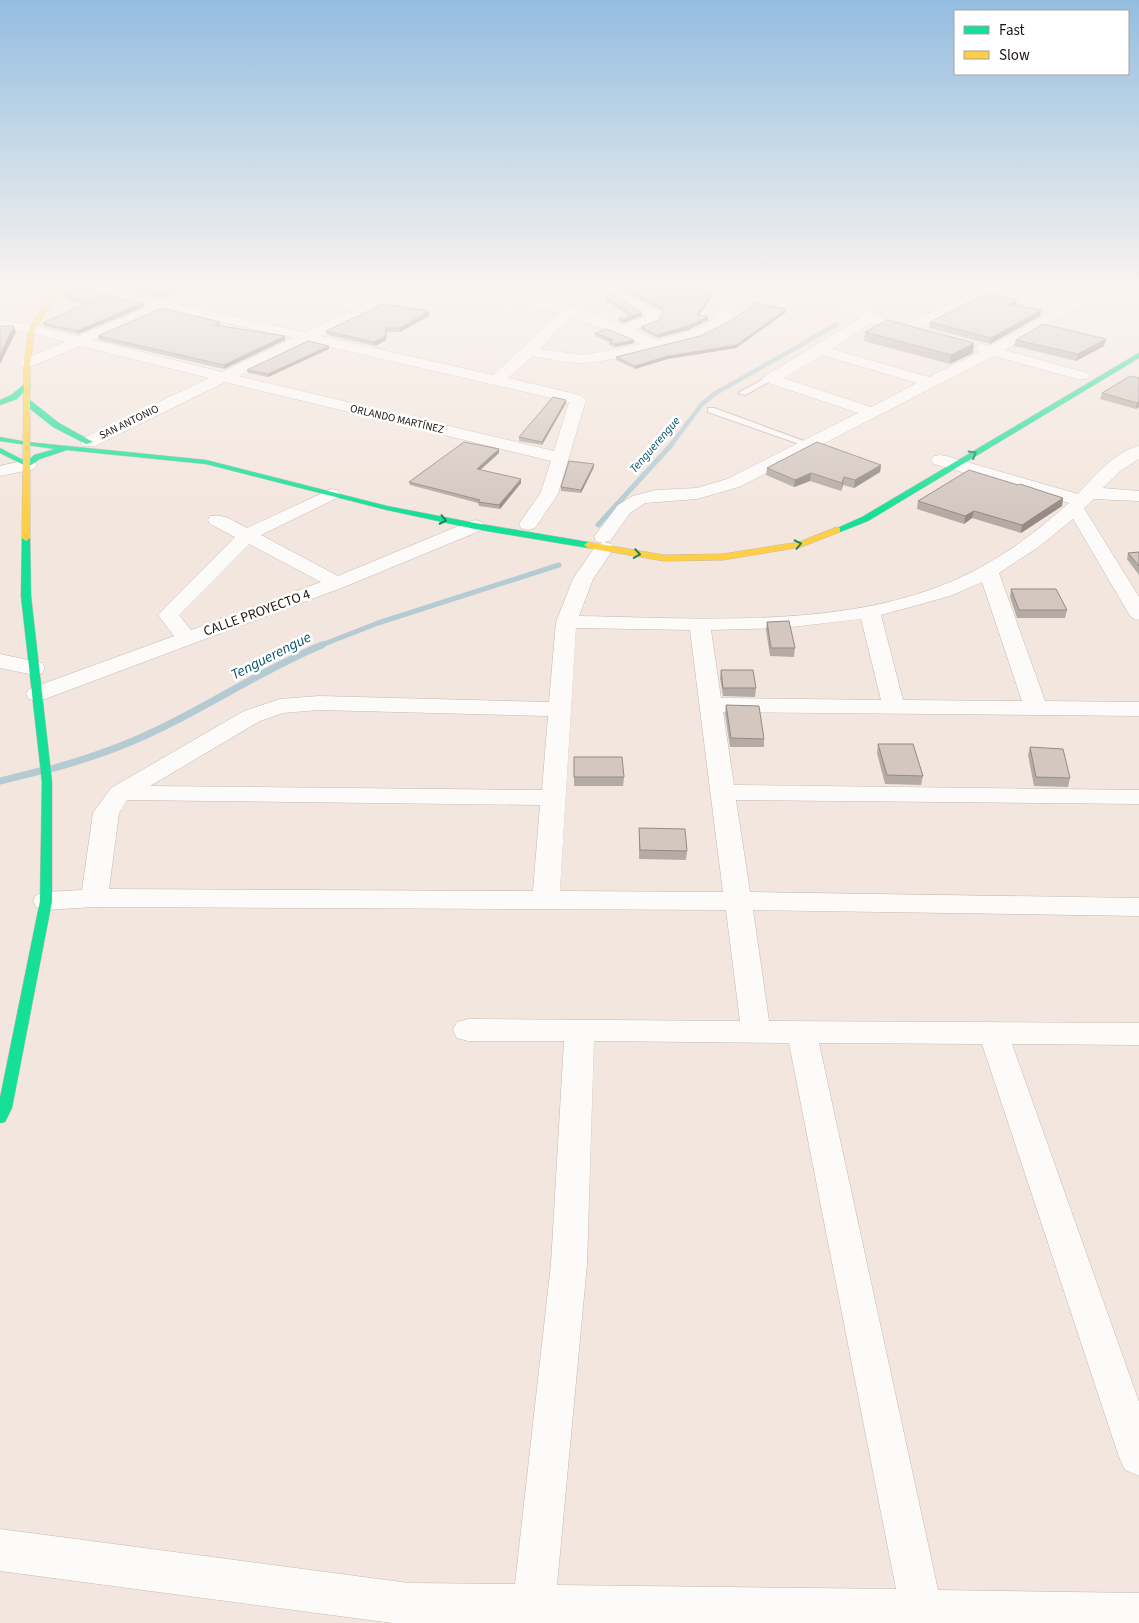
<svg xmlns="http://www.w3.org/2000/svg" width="1139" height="1623" viewBox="0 0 1139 1623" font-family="'Source Sans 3',sans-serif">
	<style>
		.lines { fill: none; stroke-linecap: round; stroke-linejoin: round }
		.stream-far2 { stroke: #b4cbd3; stroke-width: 4.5 }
		.stream-far1 { stroke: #b4cbd3; stroke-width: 5 }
		.stream { stroke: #b4cbd3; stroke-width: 7 }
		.lane-casing { stroke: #c3b9b3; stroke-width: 2 }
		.street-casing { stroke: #c3b9b3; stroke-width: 1 }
		.fast-casing { stroke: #c3b9b3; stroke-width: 1 }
		.slow-casing { stroke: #c3b9b3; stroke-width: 1 }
		.lane { fill: #fdfbfa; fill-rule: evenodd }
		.street { fill: #fdfbfa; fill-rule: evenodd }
		.fast { fill: #16e098; fill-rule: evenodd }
		.slow { fill: #ffcf43; fill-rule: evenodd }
		.wall { fill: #b5aba5 }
		.shaded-wall { fill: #948b86 }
		.building { fill: #d3c7c0; stroke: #948b86 }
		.oneway { stroke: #19855b }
		.labels { text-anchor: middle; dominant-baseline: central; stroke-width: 5; stroke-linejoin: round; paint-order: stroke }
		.far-street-label { font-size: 11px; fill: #1d1510; stroke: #fff }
		.far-water-label { font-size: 12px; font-style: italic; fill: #07546b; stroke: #fff }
		.street-label { font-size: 14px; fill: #1d1510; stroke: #fff }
		.water-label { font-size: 15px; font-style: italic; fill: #07546b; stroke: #fff }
	</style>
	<rect width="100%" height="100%" fill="#f3e6de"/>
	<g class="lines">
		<!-- stream-far2 -->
		<path class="stream-far2" d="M671 445 702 404 714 394 836 325"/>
		<!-- stream-far1 -->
		<g class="stream-far1">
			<path d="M598 525 672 444"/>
			<path d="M319 646 378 623 559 565"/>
		</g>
		<!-- stream -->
		<g class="stream">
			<path d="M51 769C87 759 122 747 155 731 212 704 264 669 322 645"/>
			<path d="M0 781 40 771"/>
		</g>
		<!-- lane casing -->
		<g class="lane-casing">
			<g id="lane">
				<path d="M767 377 774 379 745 395 738 393Z"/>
				<path d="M708 408H714L812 444 805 446 708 412Z"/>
			</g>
		</g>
		<!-- street casing -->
		<g class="street-casing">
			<g id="street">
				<path d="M76 286H98L162 300 196 286H213L212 289 178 304 305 332 355 309 264 290 259 289 258 286H282L367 303 403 286H419L418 289 321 336 493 375 560 313 453 289 452 286C509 286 570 304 623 325L646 316 596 286H612L659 311 661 314 657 322 636 330 657 340C683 333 721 328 724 296L674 290 669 289 668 286C682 286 729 283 738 294 738 305 734 317 725 325 708 340 606 363 582 363 566 363 549 359 533 356L508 378 580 395 586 400 558 494 535 528 528 530 521 528 519 524 540 494 551 461 225 382 95 446H83L81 442 83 438 209 378 80 346 32 366H22L19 363 22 360 65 342 32 333 0 328V320L32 325 78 336 150 306 77 289ZM165 309 293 338 222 372 93 340ZM572 317 641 344 584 355 540 349 559 328ZM308 342 569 402 554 451 238 376Z"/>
				<path d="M827 286H840C857 308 879 317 906 324L970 294 940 289 939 286H968L1069 302 1099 286H1115L1005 350 1087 373 1090 376 1087 379H1077L994 356 739 487 697 499 645 503 630 513 610 541 604 542 611 544 614 548 593 579 579 616C692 618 828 628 935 588 985 570 1029 539 1069 503L934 464 931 460 934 456 940 455 946 456 1078 494C1095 476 1114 452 1139 446V459L1120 471 1103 488 1139 491V501L1094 499 1084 508 1139 597V620L1132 618 1129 614 1073 519 1040 546 999 573 1045 701 1139 702V716L723 712 734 785 1139 790V804L736 800 750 892 1139 898V916L753 910 769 1021 1139 1023V1045L1012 1044 1139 1402V1476L1125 1470 1119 1457 982 1044 819 1043 938 1590 1139 1593V1623H392L0 1571V1529L409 1583 515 1584 551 1264 564 1041H468L457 1038 453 1030 457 1022 468 1019 740 1021 726 910 94 907 46 910 36 907 33 901 36 895 46 892 82 890 93 813 111 788 244 711 280 699 319 696 549 702 556 622 573 579 597 544 603 543 596 541 594 537 618 505 633 496 656 490 697 488 727 479 858 413 765 382 762 379 765 376 860 318 845 308ZM986 297 1058 308 991 346 983 344 978 345 976 348 979 352 929 377 832 349 871 323 915 335 920 334 922 331 920 328ZM822 355 917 383 871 407 783 378ZM982 582 1022 701 903 700 881 615 950 596ZM861 619 881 700 721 698 711 630 783 628ZM576 628 690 630 723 892 560 891ZM319 710 548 716 542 790 150 786 260 721 283 713ZM127 800 540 805 533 891 109 889 119 813ZM594 1041 789 1043 896 1589 557 1585 587 1264Z"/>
				<path d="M28 460 34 461 37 465 34 469 0 476V466Z"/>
				<path d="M331 489 337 490 340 494 337 498 261 535 338 576 468 522 475 520 482 522 484 526 482 530 344 587 45 699 37 701 29 699 26 694 29 689 174 636 158 615 235 537 210 524 208 520 210 516C224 513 235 522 247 528ZM249 544 321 582 191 630 179 615Z"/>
				<path d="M0 654 42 663 45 668 42 673 34 675 0 668Z"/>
			</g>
		</g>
		<!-- fast casing -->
		<g class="fast-casing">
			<g id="fast">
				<path d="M1139 353V358L868 521 840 532H834L833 530 862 517Z"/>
				<path d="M26 383 31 384 17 399 0 405V400L11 395Z"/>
				<path d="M24 400H30L59 423 93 442 86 444 53 427 24 404Z"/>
				<path d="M0 437 27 442 206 460 387 506 475 523 588 542 592 545 588 548 475 529 387 510 206 464 67 450 40 459 28 467 0 453V448L27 462 34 455 55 449 0 441Z"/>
				<path d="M26 535 30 538 31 596 52 782V901L12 1108 5 1122 0 1123V1098L40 901 42 782 21 596 22 538Z"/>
			</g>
		</g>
		<!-- slow casing -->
		<g class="slow-casing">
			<g id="slow">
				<path d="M60 286H66L50 306 35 329 30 363V538L26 541 22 538 24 363 29 329 45 304Z"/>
				<path d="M837 527 840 528V532L801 547 723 560 664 561 588 548 584 545 588 542 664 555 723 554 799 542Z"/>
			</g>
		</g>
		<!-- lane -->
		<use href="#lane" class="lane"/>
		<!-- street -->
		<use href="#street" class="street"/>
		<!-- fast -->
		<use href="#fast" class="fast"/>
		<!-- slow -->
		<use href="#slow" class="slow"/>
	</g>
	<!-- wall -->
	<g class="wall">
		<path d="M105 286H193L162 298Z"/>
		<path d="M721 286H754L753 289Z"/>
		<path d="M623 287 669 288 712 296 699 315 708 320 688 330 657 338 641 330V327L659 320 662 313 661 310 623 290Z"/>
		<path d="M76 288 143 303 144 307 78 334 44 326 43 323 85 304 68 301 67 298 68 297H64L63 293Z"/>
		<path d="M606 297 642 316 623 323 619 321V318L629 316 606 300Z"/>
		<path d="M1017 299 1015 305 1041 310 1040 316 990 344 929 328 930 322Z"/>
		<path d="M786 309 785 313 736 348 668 359 635 369 616 360V357L700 336Z"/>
		<path d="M429 316 400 332H387L386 340 375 346 327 335 326 331Z"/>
		<path d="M220 322 221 326 285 336V340L224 369 99 340 98 336Z"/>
		<path d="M865 332 973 353 950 364 864 341Z"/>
		<path d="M595 333 634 343 615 347 609 345V342L595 336Z"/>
		<path d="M1106 339 1104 346 1076 361 1014 346 1016 340Z"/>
		<path d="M329 349 268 377 248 373 247 370Z"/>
		<path d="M1130 376 1139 407 1136 409 1100 399 1102 393Z"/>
		<path d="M566 403 542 445 519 441V437Z"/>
		<path d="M499 453 480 470 521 479V483L500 509 479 506 478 503 410 485 409 482Z"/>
		<path d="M881 465 880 472 854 488 843 485 841 491 810 481 794 487 766 475 767 468Z"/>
		<path d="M594 467 581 493 561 491V487Z"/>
		<path d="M1018 485 1063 498 1062 506 1021 533 972 518 964 524 917 509 918 501Z"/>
		<path d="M1139 552V575L1127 559 1128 553Z"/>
		<path d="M1011 589 1067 610 1065 618H1017L1010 597Z"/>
		<path d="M767 622 795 648 794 657 770 656 766 630Z"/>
		<path d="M721 670 756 688 755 697 723 696 720 678Z"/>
		<path d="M726 705 764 739V747H730L725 714Z"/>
		<path d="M878 744 923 776 921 785 885 784 877 753Z"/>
		<path d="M1030 747 1070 778 1068 787 1034 786 1028 755Z"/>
		<path d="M574 757 624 777 623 786H574Z"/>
		<path d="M639 828 687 851 686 860 639 859Z"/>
	</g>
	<!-- shaded-wall -->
	<g class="shaded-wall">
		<path d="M183 286H193L162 298 161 294Z"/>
		<path d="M712 293V296L697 318V315Z"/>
		<path d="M1017 299 1016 305 1007 310 1008 304Z"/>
		<path d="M143 303 144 307 78 334 77 331Z"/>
		<path d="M786 309 785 313 736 348 668 359 635 369V366Z"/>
		<path d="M1041 310 1040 316 990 344 991 338Z"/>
		<path d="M429 311V316L400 332V328Z"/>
		<path d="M642 312V316L623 323V320Z"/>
		<path d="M708 317V320L688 330 657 338V335Z"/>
		<path d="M14 326 16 332 0 364V355Z"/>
		<path d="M386 328V340L375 346 374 342Z"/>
		<path d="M285 336V340L224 369V365Z"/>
		<path d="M1106 339 1104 346 1076 361 1078 354Z"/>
		<path d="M634 340V343L615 347V344Z"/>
		<path d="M974 343 973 353 950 364 951 355Z"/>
		<path d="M329 346V349L268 377V374Z"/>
		<path d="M566 400V403L542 445V442Z"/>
		<path d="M1139 401V407L1136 409 1137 403Z"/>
		<path d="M499 449V453L477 473V469Z"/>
		<path d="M594 464V467L581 493V490Z"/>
		<path d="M881 465 880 472 854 488 855 480Z"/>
		<path d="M811 473 810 481 794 487 795 480Z"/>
		<path d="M844 477 843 485 841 491 842 483Z"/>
		<path d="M521 479V483L500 509 499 505Z"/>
		<path d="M1063 498 1062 506 1021 533 1022 525Z"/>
		<path d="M974 511 972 518 964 524 965 516Z"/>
	</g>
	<!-- building -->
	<g class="building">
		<path d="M74 286 76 288 143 303 77 331 43 323 90 302 67 298 73 295 63 293 67 288Z"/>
		<path d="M122 286H183L161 294Z"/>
		<path d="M625 286H668L669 288 712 293 697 315 708 317 688 326 657 335 641 327 659 320 663 312 661 307 623 287Z"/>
		<path d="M987 293 1017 299 1008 304 1041 310 991 338 930 322Z"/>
		<path d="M611 294 642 312 623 320 619 318 633 315 606 297Z"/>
		<path d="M756 303 786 309 737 345 668 356 635 366 616 357 700 336 731 321Z"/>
		<path d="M383 304 429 311 400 328H386V336L374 342 326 331Z"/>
		<path d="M162 308 220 322 215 325 285 336 224 365 98 336Z"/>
		<path d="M887 320 974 343 951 355 865 332Z"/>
		<path d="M1043 324 1106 339 1078 354 1016 340Z"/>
		<path d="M0 326H14L0 355Z"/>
		<path d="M607 329 634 340 615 344 609 341 613 340 595 333Z"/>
		<path d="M308 341 329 346 268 374 247 370Z"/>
		<path d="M1130 376 1139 378V401L1137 403 1102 393Z"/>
		<path d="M553 397 566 400 542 442 519 437Z"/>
		<path d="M464 442 499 449 477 469 521 479 499 505 478 502 480 500 409 482Z"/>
		<path d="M817 442 881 465 855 480 844 477 842 483 811 473 795 480 767 468Z"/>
		<path d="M569 461 594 464 581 490 561 487Z"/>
		<path d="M969 470 1018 485 1020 484 1063 498 1022 525 974 511 965 516 918 501Z"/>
		<path d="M1139 552V566L1128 553Z"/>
		<path d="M1011 589H1056L1067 610H1019Z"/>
		<path d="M789 621 795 648H771L767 622Z"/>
		<path d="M721 670H753L756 688H723Z"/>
		<path d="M726 705 759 706 764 739 731 738Z"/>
		<path d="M878 744H913L923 776 887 775Z"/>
		<path d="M1030 747 1063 749 1070 778 1036 777Z"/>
		<path d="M574 757H622L624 777H574Z"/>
		<path d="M639 828 685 829 687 851 640 850Z"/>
	</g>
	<!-- one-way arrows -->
	<defs><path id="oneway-chevron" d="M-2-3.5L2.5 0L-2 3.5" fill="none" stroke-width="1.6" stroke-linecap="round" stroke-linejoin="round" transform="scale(1.25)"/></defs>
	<g class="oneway">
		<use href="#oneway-chevron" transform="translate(973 454) rotate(-31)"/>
		<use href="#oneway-chevron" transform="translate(443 520) rotate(12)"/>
		<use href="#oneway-chevron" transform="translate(798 544) rotate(-13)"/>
		<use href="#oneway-chevron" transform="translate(637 554) rotate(9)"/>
	</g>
	<!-- sky -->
	<linearGradient id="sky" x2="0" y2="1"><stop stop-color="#93bde0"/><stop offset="0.56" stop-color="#faf4f0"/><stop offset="1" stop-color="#faf4f0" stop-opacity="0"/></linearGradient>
	<rect width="1139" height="513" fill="url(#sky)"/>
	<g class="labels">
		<!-- far-street labels -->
		<g class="far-street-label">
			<text transform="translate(397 419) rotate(13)">ORLANDO MARTÍNEZ</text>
			<text transform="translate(129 422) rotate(-26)">SAN ANTONIO</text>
		</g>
		<!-- far-water labels -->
		<g class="far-water-label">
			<text transform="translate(655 445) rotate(-49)">Tenguerengue</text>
		</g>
		<!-- street labels -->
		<g class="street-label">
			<text transform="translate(257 613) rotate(-20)">CALLE PROYECTO 4</text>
		</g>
		<!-- water labels -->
		<g class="water-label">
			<text transform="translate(271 656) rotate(-27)">Tenguerengue</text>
		</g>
	</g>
	<!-- legend -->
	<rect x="954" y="10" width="175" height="65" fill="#ffffff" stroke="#a5a19f"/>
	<rect x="964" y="26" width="25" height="8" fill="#16e098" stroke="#a5a19f"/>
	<text x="999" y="35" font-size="15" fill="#1d1510">Fast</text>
	<rect x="964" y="51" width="25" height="8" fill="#ffcf43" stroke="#a5a19f"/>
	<text x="999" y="60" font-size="15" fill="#1d1510">Slow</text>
</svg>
